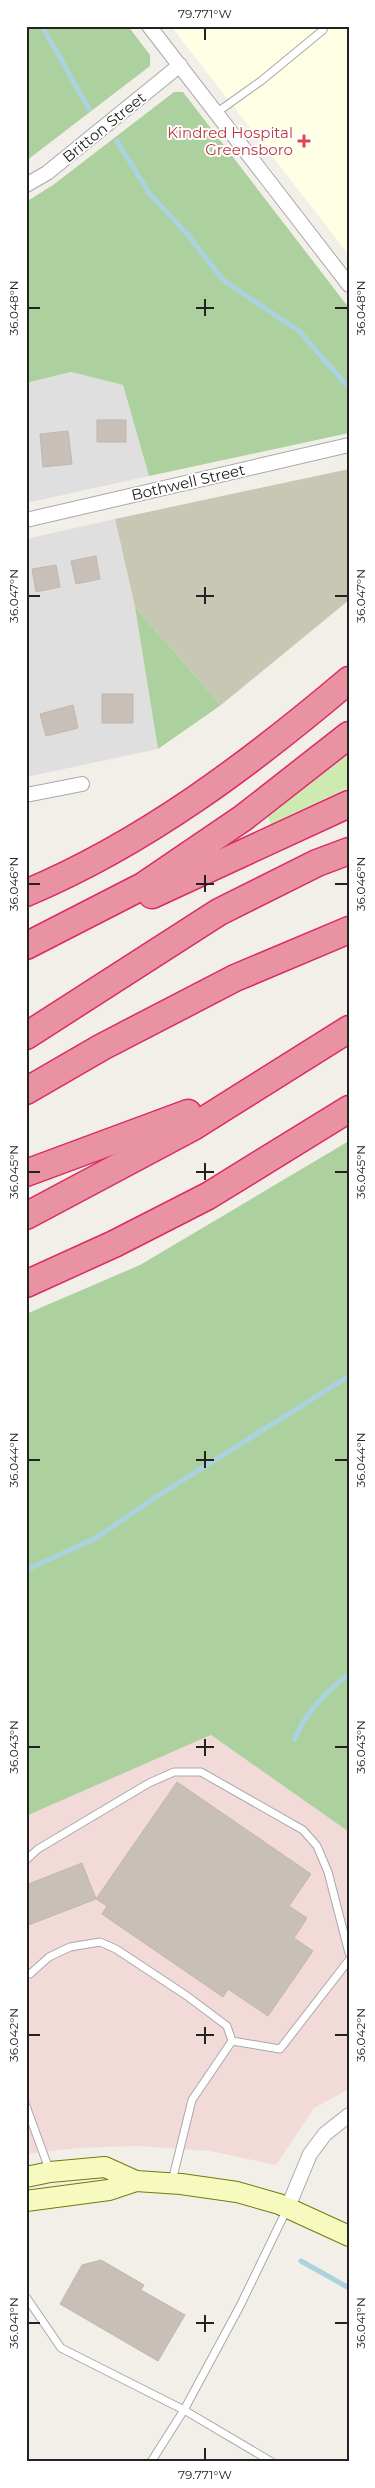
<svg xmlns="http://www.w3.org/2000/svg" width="375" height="2488" viewBox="0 0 375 2488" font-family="Montserrat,sans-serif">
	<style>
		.residential { fill: #e0dfdf }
		.commercial { fill: #f2dad9 }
		.education { fill: #ffffe5 }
		.construction { fill: #c7c7b4 }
		.grass { fill: #cdebb0 }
		.forest { fill: #add19e }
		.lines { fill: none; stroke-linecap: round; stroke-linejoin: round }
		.stream { stroke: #aad3df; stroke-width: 5 }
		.building { fill: #c7bfb8; stroke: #c4b6ab }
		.lane-casing { stroke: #a9a9a9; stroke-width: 9 }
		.street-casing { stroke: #a9a9a9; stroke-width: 16 }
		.secondary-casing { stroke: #707d05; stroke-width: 22 }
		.highway-casing { stroke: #dc2a67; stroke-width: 29 }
		.lane { stroke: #fff; stroke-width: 7 }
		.street { stroke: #fff; stroke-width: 14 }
		.secondary { stroke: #f7fabf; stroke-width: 20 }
		.highway { stroke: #e892a2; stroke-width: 26 }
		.ticks { fill: none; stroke: #222; stroke-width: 2 }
		.health-dot { fill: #e0444e; stroke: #fff; stroke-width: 2 }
		.labels { text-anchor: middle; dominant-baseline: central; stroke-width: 4; stroke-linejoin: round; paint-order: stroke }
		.street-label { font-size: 15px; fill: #222; stroke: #fff }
		.health-label { font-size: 15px; fill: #be3a42; stroke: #fff; text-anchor: end }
		.neatline { fill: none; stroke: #222; stroke-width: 2 }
		.ticks-label { font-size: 12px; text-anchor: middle; fill: #222 }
	</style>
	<rect width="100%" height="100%" fill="#f2efe9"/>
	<!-- residential -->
	<g class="residential">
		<path d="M71 372 123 385 149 476 26 503V383Z"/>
		<path d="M115 519 135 607 158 749 26 777V539Z"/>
	</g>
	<!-- commercial -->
	<path class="commercial" d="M211 1735 349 1832V2089L314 2108 276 2165 210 2151 137 2146 77 2148 26 2154V1816Z"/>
	<!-- education -->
	<path class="education" d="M171 26H349V255Z"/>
	<!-- construction -->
	<path class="construction" d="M349 469V600L221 705 135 607 115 519Z"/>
	<!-- grass -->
	<path class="grass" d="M349 751V787L271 825 267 815Z"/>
	<!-- forest -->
	<g class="forest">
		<path d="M26 26H128L150 55V66L26 161Z"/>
		<path d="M174 92H183L349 308V433L149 476 123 385 71 372 26 383V202L53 185Z"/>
		<path d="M135 607 221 705 158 749Z"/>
		<path d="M349 1141V1832L211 1735 26 1816V1314L140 1265Z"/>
	</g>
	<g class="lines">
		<!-- stream -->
		<g class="stream">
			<path d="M42 26 89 109"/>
			<path d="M117 141 149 193 188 235 223 280 299 331 349 388"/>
			<path d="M26 1570 96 1538 159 1495 349 1376"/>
			<path d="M295 1739C304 1714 329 1689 349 1674"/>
			<path d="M301 2261 349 2288"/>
		</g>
	</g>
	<!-- building -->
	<g class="building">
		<rect x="97" y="420" width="29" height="22"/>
		<path d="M68 431 72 464 43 467 40 434Z"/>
		<path d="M96 556 100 579 76 584 71 561Z"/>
		<path d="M56 565 60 587 36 592 32 569Z"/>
		<rect x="102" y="694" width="31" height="29"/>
		<path d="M73 705 78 728 46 736 40 714Z"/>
		<path d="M177 1782 311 1874 289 1906 307 1918 294 1938 313 1951 268 2016 228 1989 223 1997 102 1914 107 1906 96 1899Z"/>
		<path d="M82 1863 96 1899 26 1926V1885Z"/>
		<path d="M101 2260 144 2285 141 2290 185 2315 158 2361 60 2304 82 2265Z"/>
	</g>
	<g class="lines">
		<!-- lane casing -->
		<g class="lane-casing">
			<g id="lane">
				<path d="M216 113 261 81 323 30 324 26"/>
				<path d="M26 1860 38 1849 149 1783 174 1772H201L303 1830 317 1846 328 1872 349 1953"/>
				<path d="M26 1973 30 1974 49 1957 70 1947 100 1942 116 1949 187 1996 227 2026 232 2041"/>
				<path d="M26 2106 49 2169"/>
				<path d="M172 2181 192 2100 232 2041 280 2049 349 1960"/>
				<path d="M26 2297 61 2348 184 2410 272 2462"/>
				<path d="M151 2462 184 2410 240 2306 287 2209"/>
			</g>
		</g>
		<!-- street casing -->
		<g class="street-casing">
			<g id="street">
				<path d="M149 26 349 285"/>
				<path d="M26 185 47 173 180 65"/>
				<path d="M26 520 349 445"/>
				<path d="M26 795 82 784"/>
				<path d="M288 2207 310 2154 325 2134 349 2115"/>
			</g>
		</g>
		<!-- secondary casing -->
		<g class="secondary-casing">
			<g id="secondary">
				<path d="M26 2177 50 2172 105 2167 136 2181 181 2184 237 2192 279 2204 349 2236"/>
				<path d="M26 2201 109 2190 136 2181"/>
			</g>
		</g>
		<!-- highway casing -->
		<g class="highway-casing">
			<g id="highway">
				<path d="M26 893C145 843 251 763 349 680"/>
				<path d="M152 895 349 804"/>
				<path d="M26 946 143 886 243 818 349 735"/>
				<path d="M26 1036 219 912 317 863 349 851"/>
				<path d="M26 1091 102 1047 235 978 349 930"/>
				<path d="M26 1173 188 1113"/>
				<path d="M26 1216 193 1127 349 1029"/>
				<path d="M26 1284 114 1244 208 1196 349 1109"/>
			</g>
		</g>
		<!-- lane -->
		<use href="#lane" class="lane"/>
		<!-- street -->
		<use href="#street" class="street"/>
		<!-- secondary -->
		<use href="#secondary" class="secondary"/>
		<!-- highway -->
		<use href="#highway" class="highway"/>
	</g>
	<!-- ticks -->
	<path class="ticks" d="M205 28V40M205 299V316M28 308H40M196 308H214M335 308H348M205 587V604M28 596H40M196 596H214M335 596H348M205 875V892M28 884H40M196 884H214M335 884H348M205 1163V1180M28 1172H40M196 1172H214M335 1172H348M205 1451V1468M28 1460H40M196 1460H214M335 1460H348M205 1739V1756M28 1747H40M196 1747H214M335 1747H348M205 2027V2044M28 2035H40M196 2035H214M335 2035H348M205 2315V2332M28 2323H40M196 2323H214M335 2323H348M205 2448V2460"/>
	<!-- markers -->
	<path class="health-dot" d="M301.5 133.5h5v5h5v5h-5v5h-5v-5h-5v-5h5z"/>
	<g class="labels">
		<!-- street labels -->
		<g class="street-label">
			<text transform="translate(104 127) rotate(-39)">Britton Street</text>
			<text transform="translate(188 482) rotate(-13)">Bothwell Street</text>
		</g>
		<!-- health labels -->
		<g class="health-label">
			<text x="293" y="132">Kindred Hospital<tspan x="293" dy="17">Greensboro</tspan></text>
		</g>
	</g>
	<!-- border -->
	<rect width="375" height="2488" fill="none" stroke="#ffffff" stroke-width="55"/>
	<rect x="28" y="28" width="320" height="2432" class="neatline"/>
	<g class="ticks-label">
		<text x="205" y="18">79.771°W</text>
		<text transform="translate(14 308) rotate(-90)" y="4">36.048°N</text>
		<text transform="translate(361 308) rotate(-90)" y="4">36.048°N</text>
		<text transform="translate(14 596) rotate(-90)" y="4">36.047°N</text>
		<text transform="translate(361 596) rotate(-90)" y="4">36.047°N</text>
		<text transform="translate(14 884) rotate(-90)" y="4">36.046°N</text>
		<text transform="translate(361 884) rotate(-90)" y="4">36.046°N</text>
		<text transform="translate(14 1172) rotate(-90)" y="4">36.045°N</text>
		<text transform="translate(361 1172) rotate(-90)" y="4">36.045°N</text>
		<text transform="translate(14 1460) rotate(-90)" y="4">36.044°N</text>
		<text transform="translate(361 1460) rotate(-90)" y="4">36.044°N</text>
		<text transform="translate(14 1747) rotate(-90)" y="4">36.043°N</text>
		<text transform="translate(361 1747) rotate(-90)" y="4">36.043°N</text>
		<text transform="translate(14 2035) rotate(-90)" y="4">36.042°N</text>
		<text transform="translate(361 2035) rotate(-90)" y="4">36.042°N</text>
		<text transform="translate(14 2323) rotate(-90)" y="4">36.041°N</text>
		<text transform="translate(361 2323) rotate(-90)" y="4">36.041°N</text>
		<text x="205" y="2479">79.771°W</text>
	</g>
</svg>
